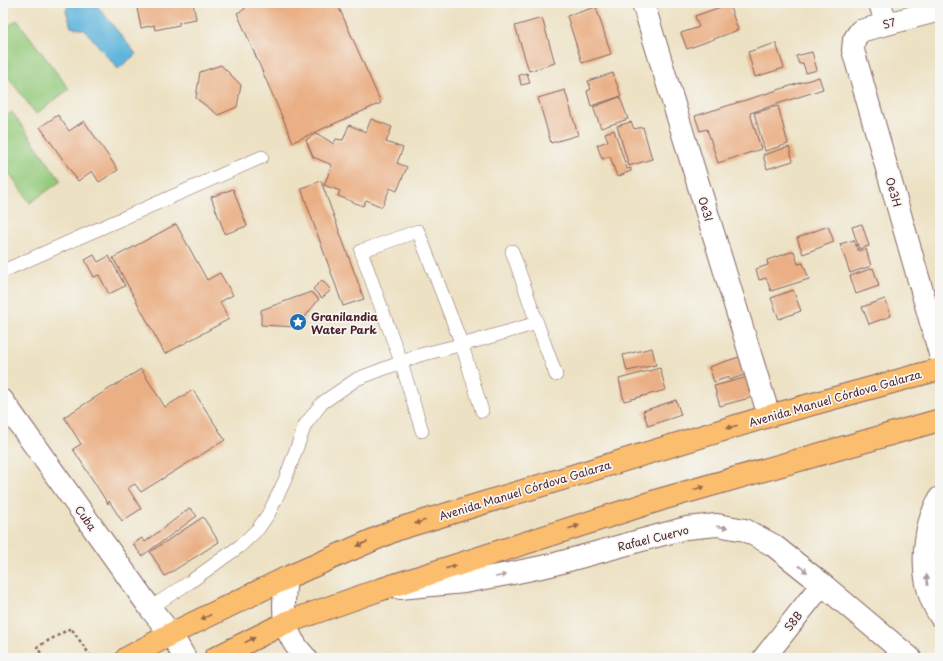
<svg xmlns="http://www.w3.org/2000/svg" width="943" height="661" viewBox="0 0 943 661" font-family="'Playpen Sans',sans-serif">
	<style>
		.green { fill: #95cb7d; stroke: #707554 }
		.water { fill: #5fb5dc; stroke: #546a84 }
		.building { fill: #eaaf84 }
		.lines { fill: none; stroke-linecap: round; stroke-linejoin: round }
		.service-casing { stroke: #836360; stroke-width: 14 }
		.minor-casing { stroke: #836360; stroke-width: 24 }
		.primary-casing { stroke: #836360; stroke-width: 24 }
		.path { stroke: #836360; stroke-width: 2.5; stroke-dasharray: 3 3; stroke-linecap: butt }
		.service { stroke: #fff; stroke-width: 13 }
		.minor { stroke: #fff; stroke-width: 22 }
		.primary { stroke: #fbbd6e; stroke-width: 22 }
		.oneway { fill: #9a6649 }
		.oneway2 { fill: #ae9aa0 }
		.labels { text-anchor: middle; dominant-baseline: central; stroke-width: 3.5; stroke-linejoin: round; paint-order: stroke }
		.street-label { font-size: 11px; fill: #4a1f2b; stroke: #f6f6f2 }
		.poi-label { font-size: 11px; font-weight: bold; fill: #4a1f2b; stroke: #f6f6f2; text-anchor: start }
	</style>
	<rect width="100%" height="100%" fill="#f6f6f2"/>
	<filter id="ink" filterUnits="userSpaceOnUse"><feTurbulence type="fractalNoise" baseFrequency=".025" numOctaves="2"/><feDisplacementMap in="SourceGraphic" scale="8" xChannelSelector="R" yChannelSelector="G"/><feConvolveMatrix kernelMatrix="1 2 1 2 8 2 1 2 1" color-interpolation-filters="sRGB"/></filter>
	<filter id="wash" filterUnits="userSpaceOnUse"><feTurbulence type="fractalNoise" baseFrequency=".012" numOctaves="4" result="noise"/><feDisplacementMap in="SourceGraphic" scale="16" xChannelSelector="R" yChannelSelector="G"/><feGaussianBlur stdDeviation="0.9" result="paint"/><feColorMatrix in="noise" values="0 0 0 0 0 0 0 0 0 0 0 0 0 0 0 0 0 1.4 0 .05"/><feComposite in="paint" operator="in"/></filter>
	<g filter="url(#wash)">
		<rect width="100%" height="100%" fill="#ede1c3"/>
		<!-- green -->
		<g class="green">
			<path d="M17 20 69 89 36 114 3 70V30Z"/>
			<path d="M12 112 61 181 30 203 3 164V118Z"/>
		</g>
		<!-- water -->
		<path class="water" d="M70 3H95L136 54 118 69 85 30 71 27 66 10Z"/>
		<g id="blocks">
			<!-- building -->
			<g class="building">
				<path d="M136 3H193L196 19 179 22V25L155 30 154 25 141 28Z"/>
				<path d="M243 3H337L381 103 293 142 237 13 245 9Z"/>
				<path d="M513 3H527L514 7Z"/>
				<path d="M729 4 738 30 687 49 681 33 699 27 695 16Z"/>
				<path d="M596 7 611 54 582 63 567 16Z"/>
				<path d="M542 18 555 63 529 71 515 26Z"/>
				<path d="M776 43 784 68 755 77 748 52Z"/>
				<path d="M812 52 817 70 806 73 803 63 799 64 796 56Z"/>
				<path d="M221 65 241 85 237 107 218 115 196 98 200 72Z"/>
				<path d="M527 73 530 83 521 85 519 75Z"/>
				<path d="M613 73 621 96 591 106 587 91 591 89 588 81Z"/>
				<path d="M819 77 823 89 750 113 761 149 718 163 707 129 700 131 695 116Z"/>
				<path d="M565 90 578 135 551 143 538 98Z"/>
				<path d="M620 97 628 119 601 128 593 107Z"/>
				<path d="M778 106 788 144 765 151 754 113Z"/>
				<path d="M58 115 69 131 84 121 118 170 99 182 92 171 78 181 40 127Z"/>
				<path d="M371 119 392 127 386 142 403 148 397 163 407 167 397 191 390 188 382 207 366 200 363 206 338 196 340 191 324 185 332 165 313 157 306 140 316 133 334 144 336 139 343 140 349 125 366 132Z"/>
				<path d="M631 122 634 129 643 127 652 159 629 166 617 126Z"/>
				<path d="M614 130 627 169 631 168V171L617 177 610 156 602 159 597 145 608 141 605 133Z"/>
				<path d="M789 147 793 161 767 169 763 155Z"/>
				<path d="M321 181 364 299 343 306 301 188Z"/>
				<path d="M233 189 247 226 225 234 211 197Z"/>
				<path d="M176 224 207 280 220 273 233 295 220 302 229 319 165 354 113 258Z"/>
				<path d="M862 224 869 246 859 249 852 227Z"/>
				<path d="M828 226 834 242 803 254 797 238Z"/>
				<path d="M854 240 858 251 866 249 871 266 850 273 840 244Z"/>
				<path d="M794 251 798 264 803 263 809 279 771 291 766 278 759 280 756 269 768 265 767 260Z"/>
				<path d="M94 255 98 262 109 256 125 286 109 294 99 275 94 277 85 260Z"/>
				<path d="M873 268 879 286 856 294 850 276Z"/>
				<path d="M322 280 331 290 322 298 313 289Z"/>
				<path d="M793 290 801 311 779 319 771 298Z"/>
				<path d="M311 292 319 299 297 327 261 325V310Z"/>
				<path d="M885 299 891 316 869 324 862 307Z"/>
				<path d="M652 348 656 365 627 371 623 355Z"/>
				<path d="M739 357 745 375 729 380V377L714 382 709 367Z"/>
				<path d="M660 368 666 390 624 401 619 379Z"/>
				<path d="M141 369 165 407 193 390 225 440 141 492 135 484 128 488 141 509 122 521 109 501 108 504 73 449 81 444 64 417Z"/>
				<path d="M748 377 753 397 720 406 714 386Z"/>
				<path d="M676 400 681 415 648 426 643 411Z"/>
				<path d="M190 508 197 516 142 556 133 544 142 538 145 542Z"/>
				<path d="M203 517 219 542 165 576 150 552Z"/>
			</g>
		</g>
	</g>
	<g filter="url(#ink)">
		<use href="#blocks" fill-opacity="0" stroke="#836360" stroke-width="1"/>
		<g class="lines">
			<!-- service casing -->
			<g class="service-casing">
				<g id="service">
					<path d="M3 271 262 157"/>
					<path d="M537 323 556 375"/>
					<path d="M422 431 401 362 361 251 418 231 462 345 482 411"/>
					<path d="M150 608 190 582 240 546 258 529 269 513 285 480 305 425 322 403 357 379 420 355 472 342 537 323 512 251"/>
				</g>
			</g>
			<!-- minor casing -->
			<g class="minor-casing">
				<g id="minor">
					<path d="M643 3 769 416"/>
					<path d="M880 3 886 24"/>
					<path d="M940 10 860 31 854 40 853 50 940 354"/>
					<path d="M3 401 150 608 171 634 185 658"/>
					<path d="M940 498C925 523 921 560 928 588 930 598 935 608 940 616"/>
					<path d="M286 578C282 612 281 632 306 658"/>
					<path d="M400 588 464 582 508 574 551 565 686 528 717 525 745 530 773 545 822 584 910 658"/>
					<path d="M764 658 822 584"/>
				</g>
			</g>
			<!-- primary casing -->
			<g class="primary-casing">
				<g id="primary">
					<path d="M127 658 171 634 286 578 398 529 769 416 940 369"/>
					<path d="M215 658 285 623 379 590 662 499 940 420"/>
				</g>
			</g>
			<!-- path -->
			<path class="path" d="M44 658 37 647 71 628 92 658"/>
			<!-- service -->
			<use href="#service" class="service"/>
			<!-- minor -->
			<use href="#minor" class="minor"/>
			<!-- primary -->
			<use href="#primary" class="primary"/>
		</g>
		<!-- one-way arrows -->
		<defs><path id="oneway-solid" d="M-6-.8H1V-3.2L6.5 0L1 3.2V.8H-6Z"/></defs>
		<g class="oneway">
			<use href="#oneway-solid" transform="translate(732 427) rotate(163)"/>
			<use href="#oneway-solid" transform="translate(699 488) rotate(-16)"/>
			<use href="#oneway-solid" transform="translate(420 522) rotate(163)"/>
			<use href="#oneway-solid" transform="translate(574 527) rotate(-18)"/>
			<use href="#oneway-solid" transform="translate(362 544) rotate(156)"/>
			<use href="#oneway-solid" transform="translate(451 567) rotate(-18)"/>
			<use href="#oneway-solid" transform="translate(206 617) rotate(154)"/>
			<use href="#oneway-solid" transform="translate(250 640) rotate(-27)"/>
		</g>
		<g class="oneway2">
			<use href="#oneway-solid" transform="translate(722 527) rotate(7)"/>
			<use href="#oneway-solid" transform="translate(803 569) rotate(38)"/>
			<use href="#oneway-solid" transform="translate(501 576) rotate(-10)"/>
			<use href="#oneway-solid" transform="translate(927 580) rotate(-96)"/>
		</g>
	</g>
	<!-- icons -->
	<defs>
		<g id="sight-disc" transform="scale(0.9)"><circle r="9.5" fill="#1f6fb2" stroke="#f6f6f2"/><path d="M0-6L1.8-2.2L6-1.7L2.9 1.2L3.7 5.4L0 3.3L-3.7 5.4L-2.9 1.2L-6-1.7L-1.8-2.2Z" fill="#fff"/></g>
	</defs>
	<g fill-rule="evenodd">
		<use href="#sight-disc" x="298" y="322"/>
	</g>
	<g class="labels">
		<!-- street labels -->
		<g class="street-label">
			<text transform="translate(889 23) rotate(-15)">S7</text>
			<text transform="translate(894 192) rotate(74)">Oe3H</text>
			<text transform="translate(706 209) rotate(73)">Oe3I</text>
			<text transform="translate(835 398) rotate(-16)">Avenida Manuel Córdova Galarza</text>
			<text transform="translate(525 490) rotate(-17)">Avenida Manuel Córdova Galarza</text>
			<text transform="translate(86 518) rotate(55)">Cuba</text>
			<text transform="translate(653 538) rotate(-14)">Rafael Cuervo</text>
			<text transform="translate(793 621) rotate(-52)">S8B</text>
		</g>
		<!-- poi labels -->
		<g class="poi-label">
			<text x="311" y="316">Granilandia<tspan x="311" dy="13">Water Park</tspan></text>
		</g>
	</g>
	<!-- margin -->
	<rect width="943" height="661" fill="none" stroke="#f6f6f2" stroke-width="16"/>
</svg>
